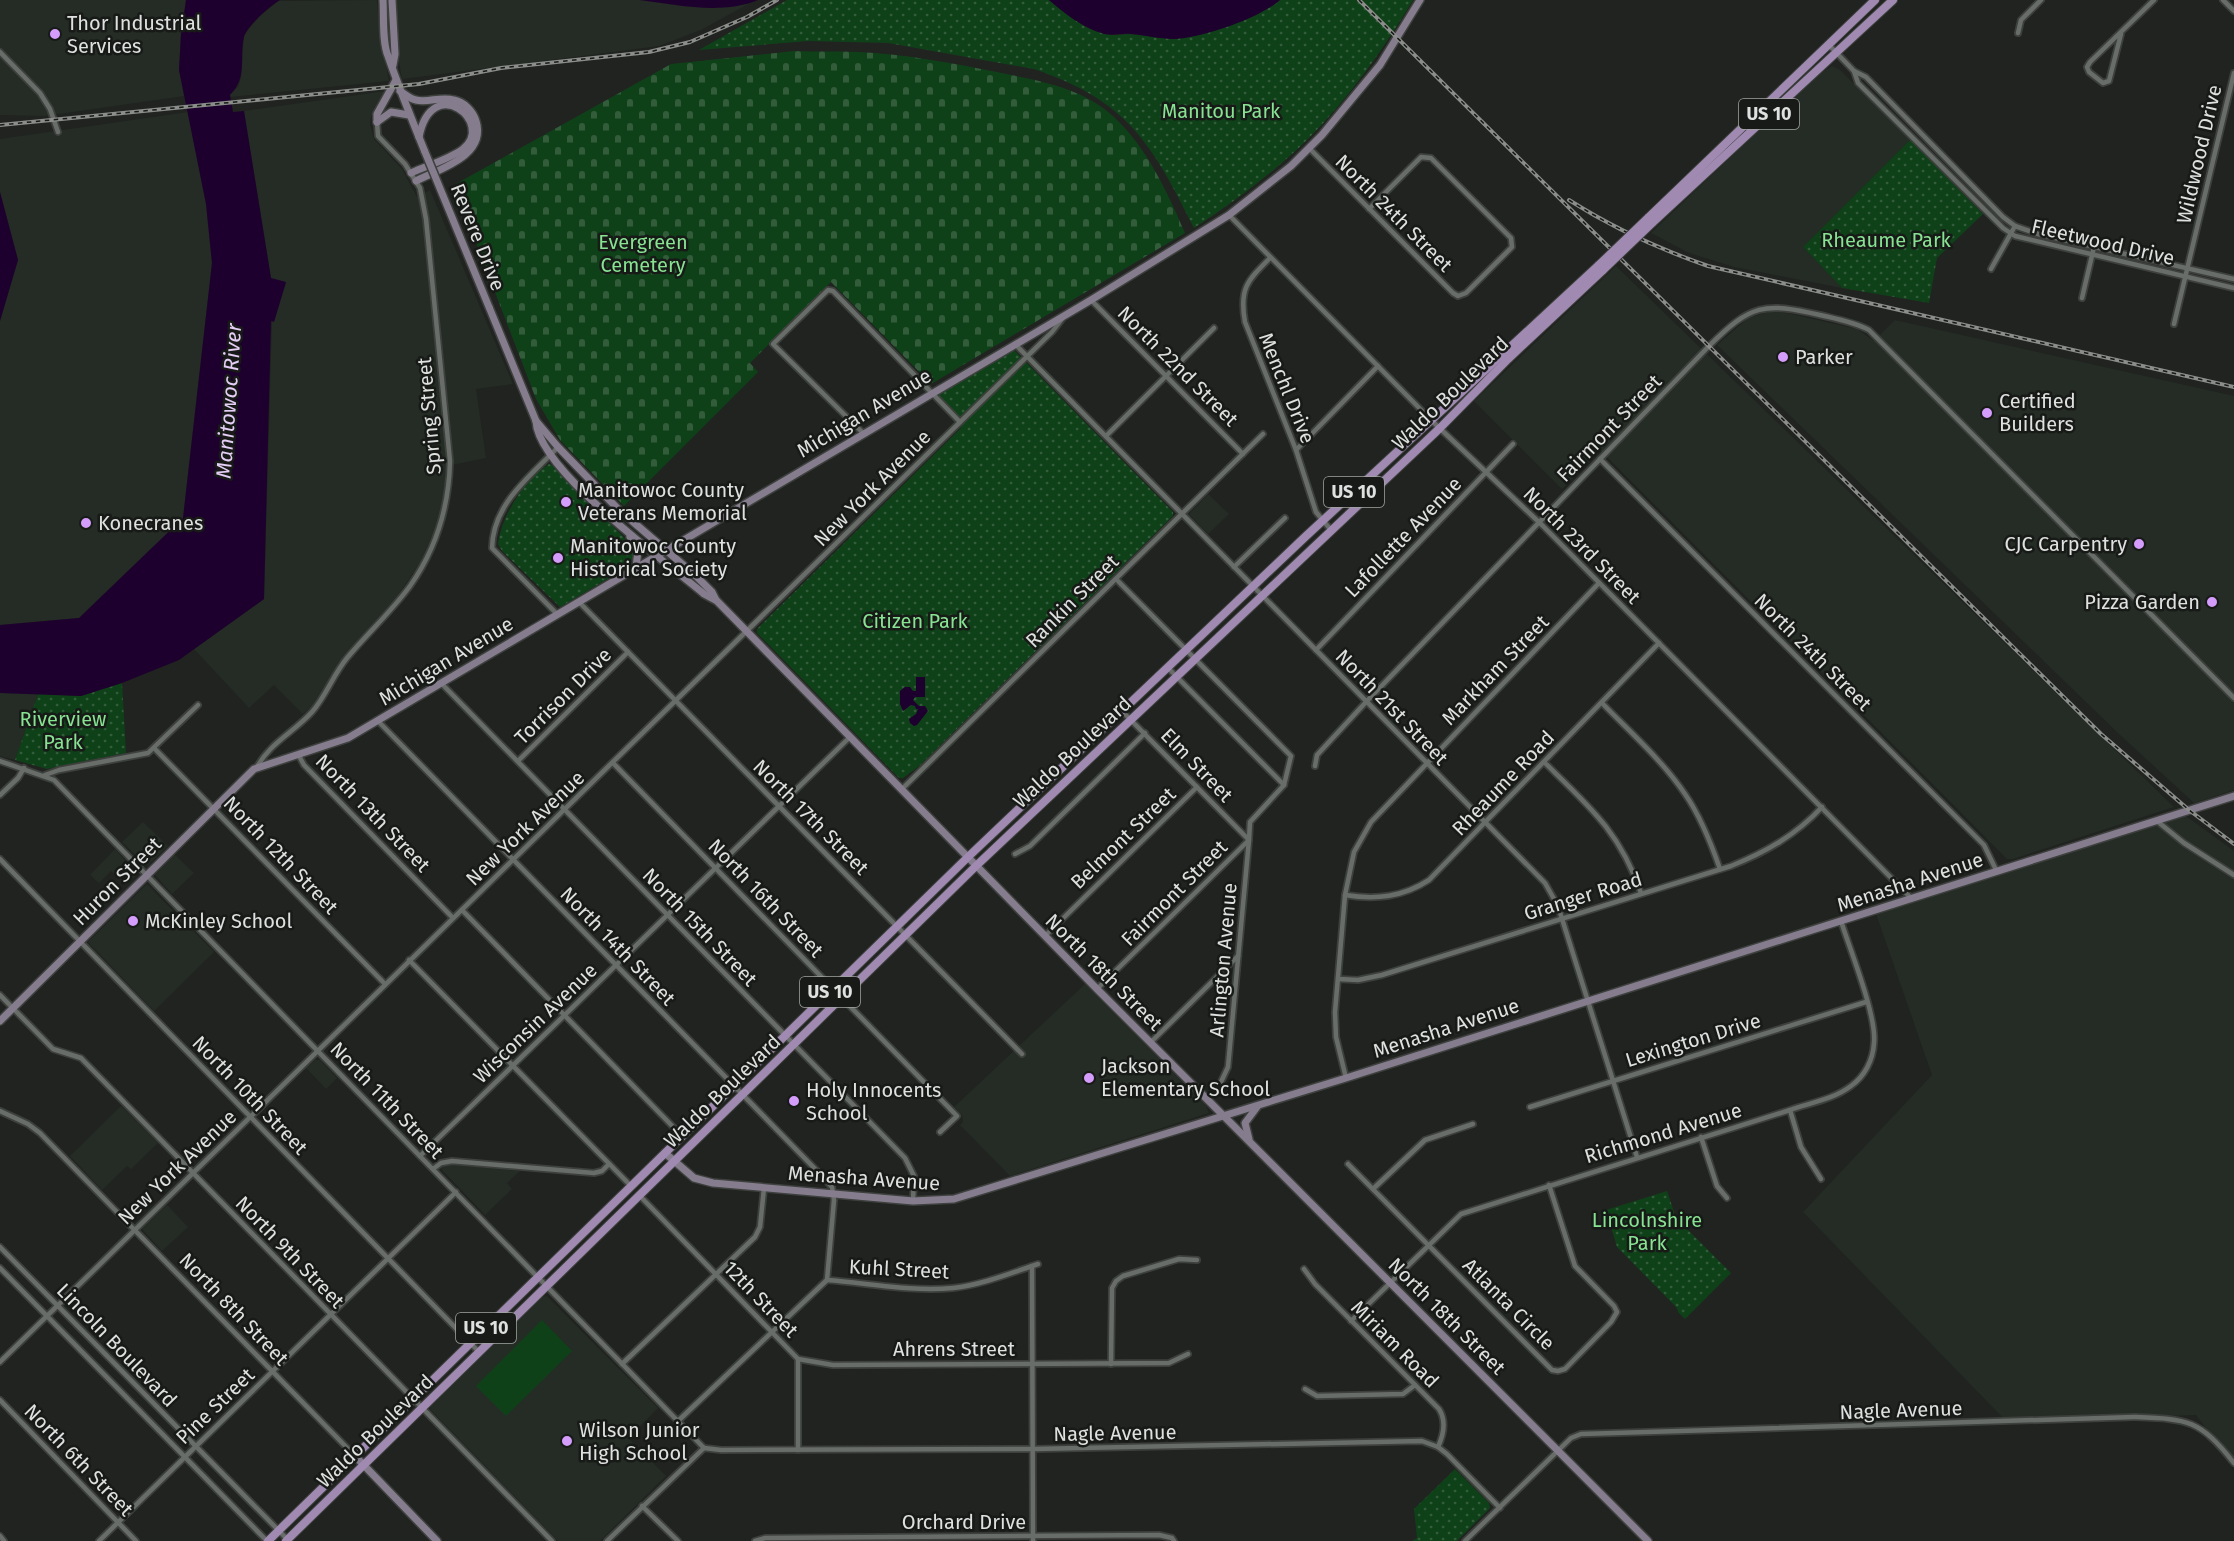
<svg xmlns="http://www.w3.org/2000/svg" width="2234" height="1541" viewBox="0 0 2234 1541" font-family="'Fira Sans',sans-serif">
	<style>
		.built { fill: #242c25 }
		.green { fill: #0f4119 }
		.cemetery { fill: url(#cemetery-stones) }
		.park { fill: url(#park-dots) }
		.water { fill: #1e002e }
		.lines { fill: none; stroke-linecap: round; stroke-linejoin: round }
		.street-casing { stroke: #3d403d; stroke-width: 8 }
		.secondary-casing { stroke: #3d403d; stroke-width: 10 }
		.primary-casing { stroke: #3d403d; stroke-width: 10 }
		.street { stroke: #696d69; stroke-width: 4.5 }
		.secondary { stroke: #857c8d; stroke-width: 7 }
		.primary { stroke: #a08ab1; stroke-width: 8 }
		.rail-casing { stroke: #8a8d8a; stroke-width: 4 }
		.rail { stroke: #171a17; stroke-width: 1.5; stroke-dasharray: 4.5; stroke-linecap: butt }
		.secondary-bridge-casing { stroke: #3d403d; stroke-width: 10; stroke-linecap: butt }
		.primary-bridge-casing { stroke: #3d403d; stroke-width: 10; stroke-linecap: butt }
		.secondary-bridge { stroke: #857c8d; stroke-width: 7 }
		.primary-bridge { stroke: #a08ab1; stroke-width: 8 }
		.poi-dot { fill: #d49cfb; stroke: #171a17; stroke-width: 2 }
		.labels { text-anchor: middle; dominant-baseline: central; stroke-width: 5; stroke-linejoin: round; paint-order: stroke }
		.shield { fill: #171a17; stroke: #a2a5a3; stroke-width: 1.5 }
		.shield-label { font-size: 18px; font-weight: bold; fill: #dee1df }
		.poi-label { font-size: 20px; fill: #dee1df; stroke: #171a17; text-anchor: start }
		.park-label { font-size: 20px; fill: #87e392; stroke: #171a17 }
		.street-label { font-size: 20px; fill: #dee1df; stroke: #171a17 }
		.water-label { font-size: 21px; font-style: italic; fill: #e4cef5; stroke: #171a17 }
	</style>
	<defs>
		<pattern id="cemetery-stones" width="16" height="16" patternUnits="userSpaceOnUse" patternTransform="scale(1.5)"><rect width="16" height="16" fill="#0f4119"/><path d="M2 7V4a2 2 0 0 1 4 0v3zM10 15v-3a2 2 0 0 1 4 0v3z" fill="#325c3a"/></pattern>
		<pattern id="park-dots" width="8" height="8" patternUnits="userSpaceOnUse" patternTransform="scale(1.5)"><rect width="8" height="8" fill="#0f4119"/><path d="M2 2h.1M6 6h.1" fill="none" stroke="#325c3a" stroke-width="1.8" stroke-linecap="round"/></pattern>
	</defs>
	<rect width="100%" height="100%" fill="#202320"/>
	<!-- built -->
	<g class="built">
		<path d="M0 0H186L181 34 179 70 184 96 45 116 0 115Z"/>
		<path d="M377 0 380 32 389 81 230 97V94L238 87 241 78 244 35 259 17 278 1Z"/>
		<path d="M396 0H640L716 7 750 3 701 30 659 46 402 79 398 56Z"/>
		<path d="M1832 66 1840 70 1910 140 1803 247 1842 288 1734 267 1689 253 1651 233 1816 76Z"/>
		<path d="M386 91 371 117 370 124 374 139 402 169 417 197 430 190 513 384 476 389 486 458 447 466 443 504 439 521 420 563 396 598 342 659 312 706 303 714 274 685 249 708 194 649 264 599 272 321H274L286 283 271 278 244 111Z"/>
		<path d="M188 112 206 204 212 263 183 518 79 618 0 625V321L18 260 0 192V139Z"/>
		<path d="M1616 266 2174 807 2013 859H2007L1600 450 1562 489 1474 401Z"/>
		<path d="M1772 311 1787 313 1857 329 1874 341 1895 320 2234 396V790L2194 803 2119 734 1717 345 1748 318Z"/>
		<path d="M1208 494 1229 514 1208 534 1189 514Z"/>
		<path d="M0 693 38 694 15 760 0 756Z"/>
		<path d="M2182 813 2234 851V1464L2196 1415 2006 1421 1803 1212 1932 1075 1875 911Z"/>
		<path d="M143 822 168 846 147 866 122 842Z"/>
		<path d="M115 849 137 874 126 885 111 871 99 883 90 875Z"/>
		<path d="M174 854 194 873 172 894 155 875Z"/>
		<path d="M147 884 214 952 154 1011 88 942Z"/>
		<path d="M1085 984 1206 1106 1209 1113 1010 1176 960 1125 963 1122 962 1115 954 1107Z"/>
		<path d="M315 1060H320L337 1078 326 1089 306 1068Z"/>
		<path d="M121 1106 158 1143 131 1169 127 1166 102 1190 70 1156Z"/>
		<path d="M445 1164 520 1171 507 1183 512 1189 485 1215 442 1170 441 1167Z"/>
		<path d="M167 1205 188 1227 162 1251 142 1229Z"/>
		<path d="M547 1296 658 1408 628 1438 666 1476 600 1541H558L430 1409 431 1404 537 1301 541 1297Z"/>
	</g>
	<!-- green -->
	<path class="green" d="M542 1320 572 1351 506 1416 476 1386Z"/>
	<!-- cemetery -->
	<path class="cemetery" d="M794 51C815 52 837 51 858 52 905 54 951 63 997 72 1039 81 1082 87 1114 117 1148 149 1167 192 1185 233L931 384 831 282 750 363 758 372 624 506 560 440 536 399 454 185 671 64Z"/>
	<!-- park -->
	<g class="park">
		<path d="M787 0H1049L1084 26 1095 31 1114 35 1131 34 1175 39 1206 33 1255 16 1280 0H1413C1383 50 1349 98 1307 140 1273 173 1234 202 1194 228 1152 144 1128 101 1034 69L888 43 808 41 699 50Z"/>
		<path d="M1910 140 1983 214 1937 258 1929 303 1842 288 1803 247Z"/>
		<path d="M1013 350 1016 352 1173 512V516L918 767 903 778H899L757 633V629L961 428 933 398Z"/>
		<path d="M549 464 554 466 635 549V562L631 565 560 607 502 551 498 544C501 517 525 478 549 464Z"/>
		<path d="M122 683 126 753 47 769 15 760 38 694 81 696Z"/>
		<path d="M1667 1191 1676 1218 1731 1273 1685 1319 1678 1312 1677 1308 1617 1247 1606 1210Z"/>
		<path d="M1455 1469 1489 1503 1490 1508 1457 1541H1412L1417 1538 1414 1509Z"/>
	</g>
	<!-- water -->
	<g class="water">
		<path d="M186 0H280C270 6 247 26 244 37 239 59 248 77 230 95L233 112 244 111 271 278 286 282 274 322 271 321 264 599 179 660 122 683 81 696 0 693V625L79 618 183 518 212 263 206 204 179 70 181 34Z"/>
		<path d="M640 0H758C722 15 677 5 640 0Z"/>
		<path d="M1049 0H1280C1260 18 1200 39 1173 39 1159 39 1145 35 1131 34 1122 33 1113 36 1104 34 1083 28 1064 13 1049 0Z"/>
		<path d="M0 192 18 260 0 321Z"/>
		<path d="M916 677H925V697H915L913 700 919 706H925L928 711 917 725 914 726 910 723 909 719 916 714 918 709H916L915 706 911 705 903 711 900 704V691L905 687H910L913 691H916Z"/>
	</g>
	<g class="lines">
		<!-- street casing -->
		<g class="street-casing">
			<g id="street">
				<path d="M2223 0 2234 11"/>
				<path d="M2018 33 2021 20 2041 0"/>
				<path d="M2121 34 2109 81 2103 83 2089 72 2087 67 2090 62 2154 0"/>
				<path d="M1828 44 1854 71 1866 77 2003 217 2015 226 2038 234 2234 279"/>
				<path d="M0 52 40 93 50 109 58 132"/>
				<path d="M1854 71 1858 83 2003 228 2015 236 2234 288"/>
				<path d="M1310 149 1453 293 1458 296 1466 293 1512 247 1511 238 1431 158 1421 157 1369 209"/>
				<path d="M1229 215 1431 420 1543 526 1912 899"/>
				<path d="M1270 258C1247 281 1239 289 1245 322L1296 450 1316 512 1331 530"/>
				<path d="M1991 269 2015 226"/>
				<path d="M2082 298 2094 247"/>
				<path d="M1091 300 1243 454"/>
				<path d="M2174 324 2234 73"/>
				<path d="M1015 344 1545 883 1558 906 1637 1157"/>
				<path d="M863 433 773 344 828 290 833 291 960 422"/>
				<path d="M1106 436 1214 328"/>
				<path d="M1296 450 1378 366"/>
				<path d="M1600 459 1984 845 1997 872"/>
				<path d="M1234 567 1285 518"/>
				<path d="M579 602 1022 1054"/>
				<path d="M557 614 492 548C493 503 530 477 558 447"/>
				<path d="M1316 650 1513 444"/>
				<path d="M1168 668 1284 785"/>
				<path d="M442 684 905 1158 914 1176 913 1201"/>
				<path d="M1602 703C1630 732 1662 760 1685 794 1701 817 1711 843 1720 869"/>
				<path d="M1122 711 1249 840 1228 1067 1221 1082"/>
				<path d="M378 721 822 1176 832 1187 834 1200 827 1280 678 1421"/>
				<path d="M154 748 385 984"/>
				<path d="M298 754 304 765 453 918"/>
				<path d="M0 761 54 780 704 1448"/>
				<path d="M518 761 628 652"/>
				<path d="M1544 762C1589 806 1620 832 1641 893"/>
				<path d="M613 763 957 1116 940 1132"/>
				<path d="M1315 766 1317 755 1366 702 1709 346C1751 304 1764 302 1820 315 1837 319 1854 322 1869 330L2234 698"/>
				<path d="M257 767C270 743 294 732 312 712 326 696 333 675 347 658 367 634 391 612 410 586 436 549 449 506 450 461L426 219 420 188 405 164 378 136 377 122"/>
				<path d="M45 775 59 770 148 753 198 705"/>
				<path d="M902 789 1263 434"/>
				<path d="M0 795 18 778 24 768"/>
				<path d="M2157 821 2184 843 2234 875"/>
				<path d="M1015 854 1030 846 1145 733"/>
				<path d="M0 859 479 1352"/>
				<path d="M1345 895C1376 900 1403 897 1429 880L1659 643"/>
				<path d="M462 910 682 1136"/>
				<path d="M1045 936 1197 787"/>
				<path d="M409 960 631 1186"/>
				<path d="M1338 979 1358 980 1382 975 1731 866C1766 852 1796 835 1822 807"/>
				<path d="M1097 989 1249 840 1250 822 1284 785 1291 756 1116 579"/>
				<path d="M0 995 53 1049 81 1058 552 1541"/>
				<path d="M1150 1043 1238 956"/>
				<path d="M1346 1078 1336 1037 1335 1012 1345 895 1354 852 1371 822 1599 583"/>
				<path d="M1530 1107 1866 1002"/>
				<path d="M1790 1110 1801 1147 1821 1179"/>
				<path d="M0 1111 28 1124 40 1133 355 1456"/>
				<path d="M1701 1137 1717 1186 1727 1198"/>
				<path d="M420 1156 850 737"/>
				<path d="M1348 1164 1552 1370 1558 1371 1565 1369 1611 1322 1617 1312 1614 1306 1575 1266 1549 1185"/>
				<path d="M433 1169 441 1163 452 1161 594 1173 602 1171 609 1164"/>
				<path d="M1373 1189 1425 1140 1473 1124"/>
				<path d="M639 1195 798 1359V1450"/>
				<path d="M0 1247 289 1541"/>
				<path d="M1032 1266 1033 1541"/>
				<path d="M0 1268 267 1541"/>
				<path d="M1304 1269 1315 1284 1439 1409C1446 1420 1444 1434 1438 1447"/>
				<path d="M827 1280C868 1283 912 1292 953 1288 981 1285 1011 1273 1038 1264"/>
				<path d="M1351 1321 1461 1214 1790 1110C1810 1103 1834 1099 1851 1086 1865 1076 1873 1060 1874 1043 1877 1016 1850 950 1841 921"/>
				<path d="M798 1359 833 1365 1169 1363 1188 1354"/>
				<path d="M0 1362 1052 332 1062 319"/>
				<path d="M622 1364 755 1237 760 1227 764 1188"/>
				<path d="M1111 1364 1112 1288 1116 1281 1123 1276 1179 1259 1197 1260"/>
				<path d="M1305 1389 1317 1396 1403 1394 1415 1385"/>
				<path d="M0 1400 136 1541"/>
				<path d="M704 1448 721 1450 1033 1449 1422 1441 1438 1447 1447 1454 1500 1508"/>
				<path d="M642 1506 678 1541"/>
				<path d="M0 1536 4 1541"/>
				<path d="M99 1541 456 1192"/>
				<path d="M607 1541 704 1448"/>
				<path d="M755 1541 765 1538 1159 1535 1172 1538 1174 1541"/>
				<path d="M1465 1541 1571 1438 1581 1434 2134 1417C2188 1419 2199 1419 2234 1463"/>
			</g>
		</g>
		<!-- secondary casing -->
		<g class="secondary-casing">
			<g id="secondary">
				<path d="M383 0C384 16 382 42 388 56 399 88 412 120 425 152"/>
				<path d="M392 0 395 54 393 65"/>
				<path d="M400 91C405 94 410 99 416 100 428 103 441 96 454 100 464 102 473 111 476 121 487 156 439 169 416 181"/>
				<path d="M377 122V114L396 80"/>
				<path d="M377 122 391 112 409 115"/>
				<path d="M411 173C426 166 450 159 463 149 496 123 432 71 419 137"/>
				<path d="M489 307 536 421C538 470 665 561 704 594L717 601 1097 989 1648 1541"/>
				<path d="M536 421 558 447 617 508 696 576 712 592 716 600"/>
				<path d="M630 537 638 551 636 567"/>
				<path d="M0 1021 254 769 348 738 1091 300 1229 215 1291 166 1322 135 1380 65 1420 0"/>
				<path d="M1249 1139 1245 1123 1257 1107"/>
				<path d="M665 1153 694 1178 713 1183 913 1201 954 1199 1346 1078 2234 796"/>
				<path d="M355 1456 437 1541"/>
			</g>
		</g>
		<!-- primary casing -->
		<g class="primary-casing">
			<g id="primary">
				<path d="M1648 218 1875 0"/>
				<path d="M1652 223 1893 0"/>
				<path d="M268 1541 968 857 1305 537 1599 265"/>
				<path d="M286 1541 976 866 1440 428 1508 359 1603 270"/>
			</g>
		</g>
		<!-- street -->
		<use href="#street" class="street"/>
		<!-- secondary -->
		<use href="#secondary" class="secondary"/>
		<!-- primary -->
		<use href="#primary" class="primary"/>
		<!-- rail casing -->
		<g class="rail-casing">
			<g id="rail">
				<path d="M1359 0 2101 734 2189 810 2234 844"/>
				<path d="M0 125 419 84 501 68 649 52 690 42 747 17 777 0"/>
				<path d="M1569 200C1613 228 1659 249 1708 266L2234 387"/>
			</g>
		</g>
		<!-- rail -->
		<use href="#rail" class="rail"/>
		<!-- secondary-bridge casing -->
		<g class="secondary-bridge-casing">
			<path id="secondary-bridge" d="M425 152 489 307"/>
		</g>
		<!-- primary-bridge casing -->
		<g class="primary-bridge-casing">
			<g id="primary-bridge">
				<path d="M1599 265 1648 218"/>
				<path d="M1603 270 1652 223"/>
			</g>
		</g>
		<!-- secondary-bridge -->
		<use href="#secondary-bridge" class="secondary-bridge"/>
		<!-- primary-bridge -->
		<use href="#primary-bridge" class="primary-bridge"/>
	</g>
	<!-- markers -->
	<g class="poi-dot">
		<circle cx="55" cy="34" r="6"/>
		<circle cx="1783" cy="357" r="6"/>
		<circle cx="1987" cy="413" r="6"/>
		<circle cx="566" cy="502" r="6"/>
		<circle cx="86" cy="523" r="6"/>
		<circle cx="2139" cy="544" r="6"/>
		<circle cx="558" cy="558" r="6"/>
		<circle cx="2212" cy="602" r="6"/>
		<circle cx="133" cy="921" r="6"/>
		<circle cx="1089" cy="1078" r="6"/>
		<circle cx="794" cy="1101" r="6"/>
		<circle cx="567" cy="1441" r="6"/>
	</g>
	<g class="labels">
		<!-- shield labels -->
		<g class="shield">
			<rect x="1739" y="99" width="60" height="30" rx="4.5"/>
			<rect x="1324" y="477" width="60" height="30" rx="4.5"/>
			<rect x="800" y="977" width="60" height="30" rx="4.5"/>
			<rect x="456" y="1313" width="60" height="30" rx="4.5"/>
		</g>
		<g class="shield-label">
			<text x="1769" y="114">US 10</text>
			<text x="1354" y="492">US 10</text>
			<text x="830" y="992">US 10</text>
			<text x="486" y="1328">US 10</text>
		</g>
		<!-- poi labels -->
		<g class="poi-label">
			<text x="67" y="23">Thor Industrial<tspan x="67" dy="23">Services</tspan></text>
			<text x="1795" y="357">Parker</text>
			<text x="1999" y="401">Certified<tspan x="1999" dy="23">Builders</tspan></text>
			<text x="578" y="490">Manitowoc County<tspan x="578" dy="23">Veterans Memorial</tspan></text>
			<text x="98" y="523">Konecranes</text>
			<text x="2127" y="544" text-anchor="end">CJC Carpentry</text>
			<text x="570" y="546">Manitowoc County<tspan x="570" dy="23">Historical Society</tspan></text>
			<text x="2200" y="602" text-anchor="end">Pizza Garden</text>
			<text x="145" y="921">McKinley School</text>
			<text x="1101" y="1066">Jackson<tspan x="1101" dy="23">Elementary School</tspan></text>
			<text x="806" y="1090">Holy Innocents<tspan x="806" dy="23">School</tspan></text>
			<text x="579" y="1430">Wilson Junior<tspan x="579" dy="23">High School</tspan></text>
		</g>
		<!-- park labels -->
		<g class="park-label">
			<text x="1221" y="111">Manitou Park</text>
			<text x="1886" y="240">Rheaume Park</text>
			<text x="643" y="242">Evergreen<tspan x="643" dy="23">Cemetery</tspan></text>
			<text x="915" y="621">Citizen Park</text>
			<text x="63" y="719">Riverview<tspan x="63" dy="23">Park</tspan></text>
			<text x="1647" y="1220">Lincolnshire<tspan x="1647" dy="23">Park</tspan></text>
		</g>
		<!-- street labels -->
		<g class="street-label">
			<text transform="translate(2199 154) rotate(-77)">Wildwood Drive</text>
			<text transform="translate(1394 213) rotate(45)">North 24th Street</text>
			<text transform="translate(478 237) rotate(68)">Revere Drive</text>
			<text transform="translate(2103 242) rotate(13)">Fleetwood Drive</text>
			<text transform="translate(1178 366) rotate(45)">North 22nd Street</text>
			<text transform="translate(1287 388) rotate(68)">Menchl Drive</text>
			<text transform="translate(1450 393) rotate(-44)">Waldo Boulevard</text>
			<text transform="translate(864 413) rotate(-31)">Michigan Avenue</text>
			<text transform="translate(429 416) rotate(-95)">Spring Street</text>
			<text transform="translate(1609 428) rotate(-46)">Fairmont Street</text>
			<text transform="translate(872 488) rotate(-45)">New York Avenue</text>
			<text transform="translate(1403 537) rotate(-46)">Lafollette Avenue</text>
			<text transform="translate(1582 545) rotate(45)">North 23rd Street</text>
			<text transform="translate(1072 601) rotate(-45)">Rankin Street</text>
			<text transform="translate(1813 652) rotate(45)">North 24th Street</text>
			<text transform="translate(446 661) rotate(-31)">Michigan Avenue</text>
			<text transform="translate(1495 670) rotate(-46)">Markham Street</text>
			<text transform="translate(563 696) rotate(-45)">Torrison Drive</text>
			<text transform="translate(1392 707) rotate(46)">North 21st Street</text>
			<text transform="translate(1072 752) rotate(-43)">Waldo Boulevard</text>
			<text transform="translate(1197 765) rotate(46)">Elm Street</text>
			<text transform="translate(1503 783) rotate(-46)">Rheaume Road</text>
			<text transform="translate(373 813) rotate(46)">North 13th Street</text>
			<text transform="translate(811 817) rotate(45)">North 17th Street</text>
			<text transform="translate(525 828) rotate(-44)">New York Avenue</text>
			<text transform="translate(1123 838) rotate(-44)">Belmont Street</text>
			<text transform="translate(281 855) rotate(46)">North 12th Street</text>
			<text transform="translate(117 881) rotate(-45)">Huron Street</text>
			<text transform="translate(1910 882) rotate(-18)">Menasha Avenue</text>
			<text transform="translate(1174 893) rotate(-45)">Fairmont Street</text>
			<text transform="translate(1583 896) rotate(-17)">Granger Road</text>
			<text transform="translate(766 898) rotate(46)">North 16th Street</text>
			<text transform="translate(700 927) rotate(46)">North 15th Street</text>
			<text transform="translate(618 946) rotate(46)">North 14th Street</text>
			<text transform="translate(1223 960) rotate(-85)">Arlington Avenue</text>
			<text transform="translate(1104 972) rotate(45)">North 18th Street</text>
			<text transform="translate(535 1023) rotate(-44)">Wisconsin Avenue</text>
			<text transform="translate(1446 1028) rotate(-18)">Menasha Avenue</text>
			<text transform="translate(1693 1040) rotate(-17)">Lexington Drive</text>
			<text transform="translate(722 1091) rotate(-44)">Waldo Boulevard</text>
			<text transform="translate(250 1095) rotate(46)">North 10th Street</text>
			<text transform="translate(387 1100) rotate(46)">North 11th Street</text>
			<text transform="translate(1663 1133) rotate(-17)">Richmond Avenue</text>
			<text transform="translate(177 1167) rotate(-44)">New York Avenue</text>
			<text transform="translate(864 1178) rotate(4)">Menasha Avenue</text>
			<text transform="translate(290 1252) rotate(46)">North 9th Street</text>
			<text transform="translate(899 1269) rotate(3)">Kuhl Street</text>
			<text transform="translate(761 1299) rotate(46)">12th Street</text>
			<text transform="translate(1509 1304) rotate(45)">Atlanta Circle</text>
			<text transform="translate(234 1309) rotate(46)">North 8th Street</text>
			<text transform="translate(1447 1316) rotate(45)">North 18th Street</text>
			<text transform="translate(1395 1344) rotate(45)">Miriam Road</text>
			<text transform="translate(117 1345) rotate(46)">Lincoln Boulevard</text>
			<text x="954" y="1349">Ahrens Street</text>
			<text transform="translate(215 1406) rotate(-44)">Pine Street</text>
			<text transform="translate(1901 1410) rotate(-2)">Nagle Avenue</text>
			<text transform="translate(375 1431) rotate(-44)">Waldo Boulevard</text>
			<text transform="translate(1115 1433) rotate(-1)">Nagle Avenue</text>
			<text transform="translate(79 1460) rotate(46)">North 6th Street</text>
			<text x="964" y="1522">Orchard Drive</text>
		</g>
		<!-- water labels -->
		<g class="water-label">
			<text transform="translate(229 401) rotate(-86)">Manitowoc River</text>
		</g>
	</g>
</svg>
